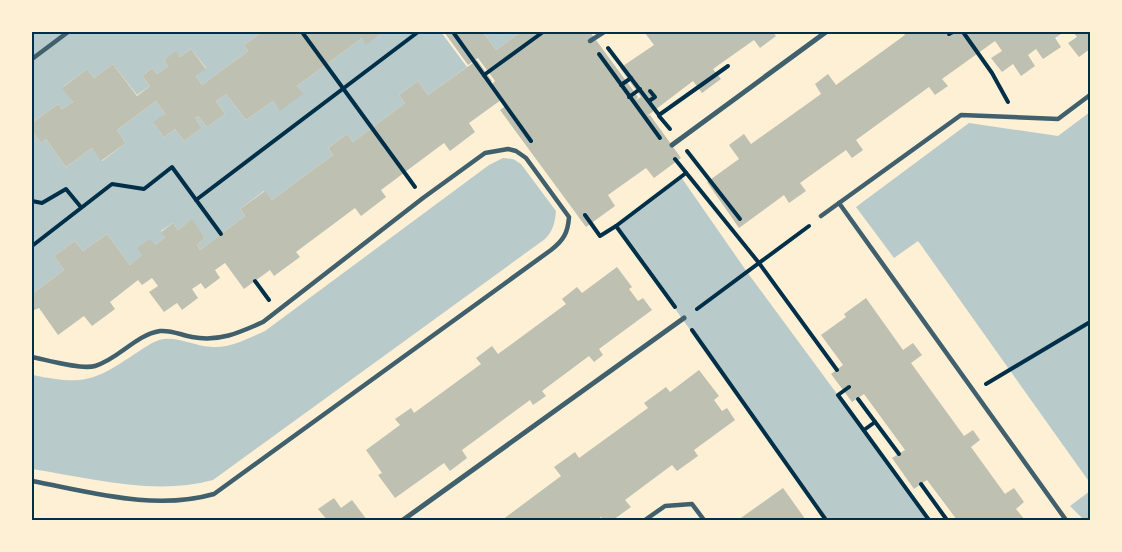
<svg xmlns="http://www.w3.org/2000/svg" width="1122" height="552" viewBox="0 0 1122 552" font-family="Merriweather,serif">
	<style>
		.green { fill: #b9caca }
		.building { fill: #bec0b2 }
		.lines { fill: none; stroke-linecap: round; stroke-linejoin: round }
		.path { stroke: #003049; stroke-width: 4 }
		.service { stroke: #3f606c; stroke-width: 4.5 }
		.pedestrian { stroke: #3f606c; stroke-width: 5 }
		.neatline { fill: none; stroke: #003049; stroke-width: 2 }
	</style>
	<rect width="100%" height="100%" fill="#fdf0d5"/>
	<!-- green -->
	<g class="green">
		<path d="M32 32H262L244 45 248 51 202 85 196 76 206 68 191 49 180 57 176 52 164 60 168 66 157 74 152 68 142 76 150 86 137 95 113 64 94 78 87 69 63 87 73 102 62 109 58 104 32 123Z"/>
		<path d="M384 32H441L467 67 428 95 418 81 399 95 405 103 353 142 347 134 328 148 333 155 272 200 264 191 240 209 245 216 200 250 197 245 205 238 191 220 178 230 173 223 161 231 165 237 130 265 107 234 83 251 75 241 54 256 64 270 32 294V131L41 143 46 139 66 167 92 148 102 161 126 143 117 130 156 101 165 114 154 123 164 137 175 129 184 141 202 128 195 118 198 116 207 127 225 114 216 101 226 94 246 120 273 101 280 110 302 94 297 86 362 38 367 44Z"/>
		<path d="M483 32H521L496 50Z"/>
		<path d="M1090 112V483L918 241 894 258 856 207 969 123 1058 136Z"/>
		<path d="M503 158 513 159 521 164 556 211C555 223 553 231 545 239L213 480C154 496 90 478 32 469V375C75 383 89 385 127 359 137 353 148 344 159 340 176 335 195 347 213 347 231 348 249 338 265 331L489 165Z"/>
		<path d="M681 177 747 272 930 520H826L616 226Z"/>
		<path d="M1090 491V520H1084L1070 506Z"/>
	</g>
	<!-- building -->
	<g class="building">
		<path d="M262 32H384L366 45 362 38 297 86 303 94 280 111 273 101 246 120 226 94 216 101 225 114 207 127 198 116 195 118 202 128 184 141 175 129 164 137 153 122 165 114 156 101 117 130 126 143 101 161 92 148 66 167 46 139 41 143 32 131V123L58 104 62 109 73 102 62 88 87 69 94 78 113 64 137 96 150 86 142 76 152 68 157 74 168 66 164 60 176 51 180 57 191 49 206 69 196 76 202 85 248 51 244 45Z"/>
		<path d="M444 32H483L496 50 521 32H590L638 97 636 100 641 97 620 68 654 45 645 33 647 32H664L666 34 670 32H773L776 36 760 48 754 40 713 69 721 79 702 93 693 81 647 116 650 115 681 158 654 178 646 168 608 195 615 206 586 227 500 110 507 105 492 84 495 81 478 58 468 65Z"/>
		<path d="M903 32H1064L1055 38 1061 47 1043 59 1036 49 1028 55 1035 66 1021 76 1013 64 1002 72 991 58 1002 51 995 41 942 79 948 86 935 95 929 87 856 140 863 150 852 158 846 150 800 183 806 191 789 203 784 195 739 228 707 182 739 159 729 145 744 134 751 144 821 94 815 84 828 74 836 85 905 35Z"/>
		<path d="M1073 32H1090V49L1079 57 1068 43 1077 37Z"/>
		<path d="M477 60 492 81 489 83 501 100 469 123 475 132 450 151 444 143 381 190 386 197 361 216 355 208 296 252 300 257 274 276 270 270 244 289 225 263 215 270 220 278 205 289 201 283 192 289 198 298 182 310 177 303 164 312 149 292 158 286 152 278 142 285 138 280 110 302 115 309 92 326 84 316 58 335 39 308 32 311V294L64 270 54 256 75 241 83 251 107 234 130 265 142 255 137 248 150 239 155 245 165 237 161 232 173 223 178 230 192 219 205 238 197 245 200 250 245 216 240 209 265 191 272 200 333 155 328 148 347 134 353 142 405 103 399 95 418 81 428 95Z"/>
		<path d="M617 267 632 287 629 289 638 301 643 298 652 310 599 349 603 355 594 362 589 356 542 391 546 396 533 405 530 400 462 450 467 458 450 471 444 463 395 498 378 475 382 473 366 450 400 425 395 419 411 408 414 413 481 364 476 358 492 346 498 354 566 304 562 299 577 287 582 293Z"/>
		<path d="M866 298 903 350 913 343 922 355 911 363 964 436 973 430 980 440 971 447 1005 494 1014 488 1024 502 1016 509 1025 520H957L927 480 914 489 892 458 905 450 864 394 852 402 831 374 843 365 821 335 846 317 844 314Z"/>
		<path d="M699 370 719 396 714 400 722 411 727 408 735 420 694 450 698 456 677 471 672 465 625 500 631 507 613 520H604L601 517 596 520H502L561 476 554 467 575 452 579 458 648 408 644 403 666 387 670 392Z"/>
		<path d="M783 488 806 520H738Z"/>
		<path d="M334 498 341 508 352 500 367 520H327L318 509Z"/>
	</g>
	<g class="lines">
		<!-- path -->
		<g class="path">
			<path d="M302 32 415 187"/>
			<path d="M453 32 531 141"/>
			<path d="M963 32 992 73 1008 102"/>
			<path d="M949 34 953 32"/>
			<path d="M608 48 659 115 728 66"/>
			<path d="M599 54 660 138"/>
			<path d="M484 75 543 32"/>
			<path d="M621 85 631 78"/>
			<path d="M629 97 640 89"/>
			<path d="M649 101 655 97 650 91"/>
			<path d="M659 116 670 129"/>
			<path d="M687 151 740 219"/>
			<path d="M675 159 759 263 837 370"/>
			<path d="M196 200 418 32"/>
			<path d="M32 201 42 203 66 189 80 206"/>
			<path d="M585 215 600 236 616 226 675 307"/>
			<path d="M616 226 686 173"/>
			<path d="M32 246 112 184 144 189 172 167 221 234"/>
			<path d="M255 281 269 300"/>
			<path d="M697 309 809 226"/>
			<path d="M692 330 826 520"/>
			<path d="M986 384 1090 322"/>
			<path d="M849 387 838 395 929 520"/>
			<path d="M858 399 899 454"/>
			<path d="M864 430 875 422"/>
			<path d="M921 484 947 520"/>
		</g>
		<!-- service -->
		<g class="service">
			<path d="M590 41 604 32"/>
			<path d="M32 59 68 32"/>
			<path d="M839 203 1066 520"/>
			<path d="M821 216 961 115 1058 119 1090 95"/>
			<path d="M32 357C47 360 81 370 95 366 119 359 135 335 160 331 172 330 181 335 192 337 219 342 239 333 263 322L423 198 485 153 508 149 516 151 526 158 569 217C568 232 564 240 551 250L214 494C155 511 91 492 32 481"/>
			<path d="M645 520 665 506 692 504 704 520"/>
		</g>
		<!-- pedestrian -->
		<g class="pedestrian">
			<path d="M672 145 826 32"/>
			<path d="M403 520 684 318"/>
		</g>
	</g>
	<!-- border -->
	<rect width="1122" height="552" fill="none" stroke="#fdf0d5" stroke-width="66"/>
	<rect x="33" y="33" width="1056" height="486" class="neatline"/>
</svg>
